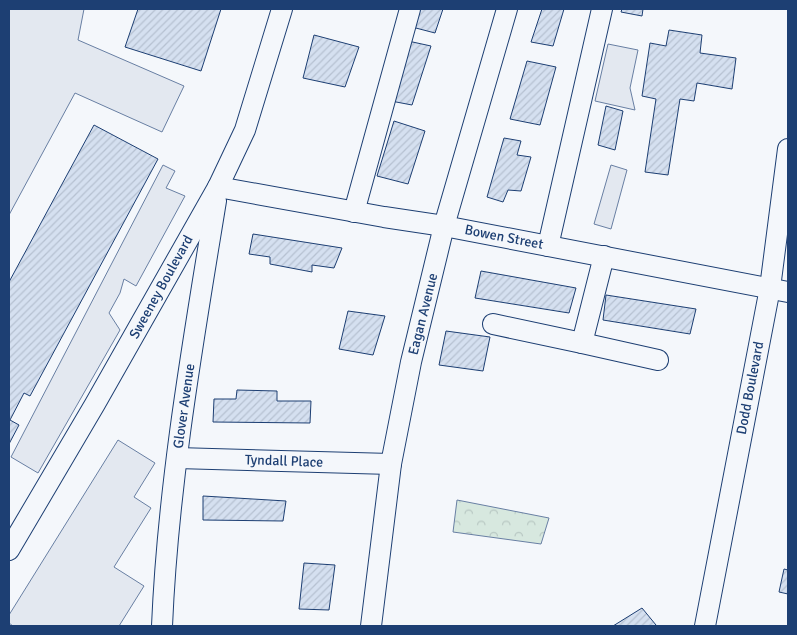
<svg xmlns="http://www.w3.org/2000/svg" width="797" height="635" viewBox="0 0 797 635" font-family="Signika,sans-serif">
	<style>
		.park { fill: url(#park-crowns); stroke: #687fa3 }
		.parking { fill: #e3e8f0; stroke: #687fa3 }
		.building { fill: url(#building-hatch); stroke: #1d3f73 }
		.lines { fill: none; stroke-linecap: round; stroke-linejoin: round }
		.minor-casing { stroke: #1d3f73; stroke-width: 22 }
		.minor { stroke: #f4f7fb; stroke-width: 20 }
		.labels { text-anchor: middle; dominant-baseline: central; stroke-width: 4; stroke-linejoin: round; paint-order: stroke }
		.street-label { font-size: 14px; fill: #1d3f73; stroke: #f4f7fb }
	</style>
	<defs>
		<pattern id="park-crowns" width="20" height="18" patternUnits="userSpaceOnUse" patternTransform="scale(1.25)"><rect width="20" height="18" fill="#d7e8df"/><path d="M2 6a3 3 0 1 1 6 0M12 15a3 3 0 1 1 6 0" fill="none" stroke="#b8c8c3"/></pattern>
		<pattern id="building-hatch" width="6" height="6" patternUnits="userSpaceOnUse" patternTransform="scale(1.25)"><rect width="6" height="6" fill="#d5e0f0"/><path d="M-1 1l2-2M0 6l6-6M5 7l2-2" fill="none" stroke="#b6c1d1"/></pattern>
	</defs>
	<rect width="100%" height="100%" fill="#f4f7fb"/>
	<!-- park -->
	<path class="park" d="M457 500 549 518 541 544 453 532Z"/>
	<!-- parking -->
	<g class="parking">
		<path d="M9 9H84L78 40 184 86 162 132 75 93 9 215Z"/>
		<path d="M608 44 638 50 630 88 635 110 595 101Z"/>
		<path d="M163 165 175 171 166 188 185 196 136 286 124 279 120 293 109 313 120 330 38 473 11 457Z"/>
		<path d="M611 165 627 170 611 229 594 224Z"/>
		<path d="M118 440 155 463 134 497 151 508 114 567 144 586 119 626H13L9 623V615Z"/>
	</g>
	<!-- building -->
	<g class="building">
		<path d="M138 9H221L201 71 125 47Z"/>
		<path d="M417 9H443L435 33 412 27Z"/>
		<path d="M542 9H564L553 46 531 42Z"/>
		<path d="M622 9H643L642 16 621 12Z"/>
		<path d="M669 30 702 35 700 53 736 58 732 89 697 83 694 101 680 99 668 175 645 172 656 99 642 96 650 43 666 46Z"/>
		<path d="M314 35 359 47 345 87 303 78Z"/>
		<path d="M408 41 431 46 412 105 391 101Z"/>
		<path d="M527 61 556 67 540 125 510 119Z"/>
		<path d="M606 106 623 111 615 150 598 145Z"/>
		<path d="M394 121 425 131 408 184 377 176Z"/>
		<path d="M94 125 158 159 30 396 24 393 10 420 19 425 9 444V282Z"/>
		<path d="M504 138 521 141 517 155 531 157 521 191 508 190 503 202 487 197Z"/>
		<path d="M253 234 342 248 334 268 312 265V272L270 264V257L249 254Z"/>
		<path d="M481 271 576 288 569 313 475 298Z"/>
		<path d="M606 295 696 309 690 334 603 320Z"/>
		<path d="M348 311 385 316 373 355 339 349Z"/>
		<path d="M446 331 490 337 483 371 439 365Z"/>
		<path d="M237 390 277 391V401H311L310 423 213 422 214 399H236Z"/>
		<path d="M203 496 286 501 283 521 203 520Z"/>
		<path d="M304 563 335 565 329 610 299 609Z"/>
		<path d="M784 569 788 570V594L779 592Z"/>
		<path d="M642 608 656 625 653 626H613Z"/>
	</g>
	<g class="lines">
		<!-- minor casing -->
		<g class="minor-casing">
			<g id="minor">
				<path d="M218 187 384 217 444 226 788 292"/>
				<path d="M354 212 410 9"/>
				<path d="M548 246 602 9"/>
				<path d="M604 256 582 343 658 360"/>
				<path d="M493 324 582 343"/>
				<path d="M177 458 391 464"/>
				<path d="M9 550 95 404 218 187 245 130 282 9"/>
				<path d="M162 626C168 484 193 342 216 201"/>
				<path d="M371 626 391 464 411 362 444 226 507 9"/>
				<path d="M705 626 770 288 788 149"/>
			</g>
		</g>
		<!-- minor -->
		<use href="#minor" class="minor"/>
	</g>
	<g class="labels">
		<!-- street labels -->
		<g class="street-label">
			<text transform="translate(504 237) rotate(11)">Bowen Street</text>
			<text transform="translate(161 287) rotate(-61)">Sweeney Boulevard</text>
			<text transform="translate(423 314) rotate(-76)">Eagan Avenue</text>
			<text transform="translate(750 388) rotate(-79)">Dodd Boulevard</text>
			<text transform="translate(184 406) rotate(-82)">Glover Avenue</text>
			<text transform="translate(284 461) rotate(2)">Tyndall Place</text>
		</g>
	</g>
	<!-- border -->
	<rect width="797" height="635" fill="none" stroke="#1d3f73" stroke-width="20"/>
</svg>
